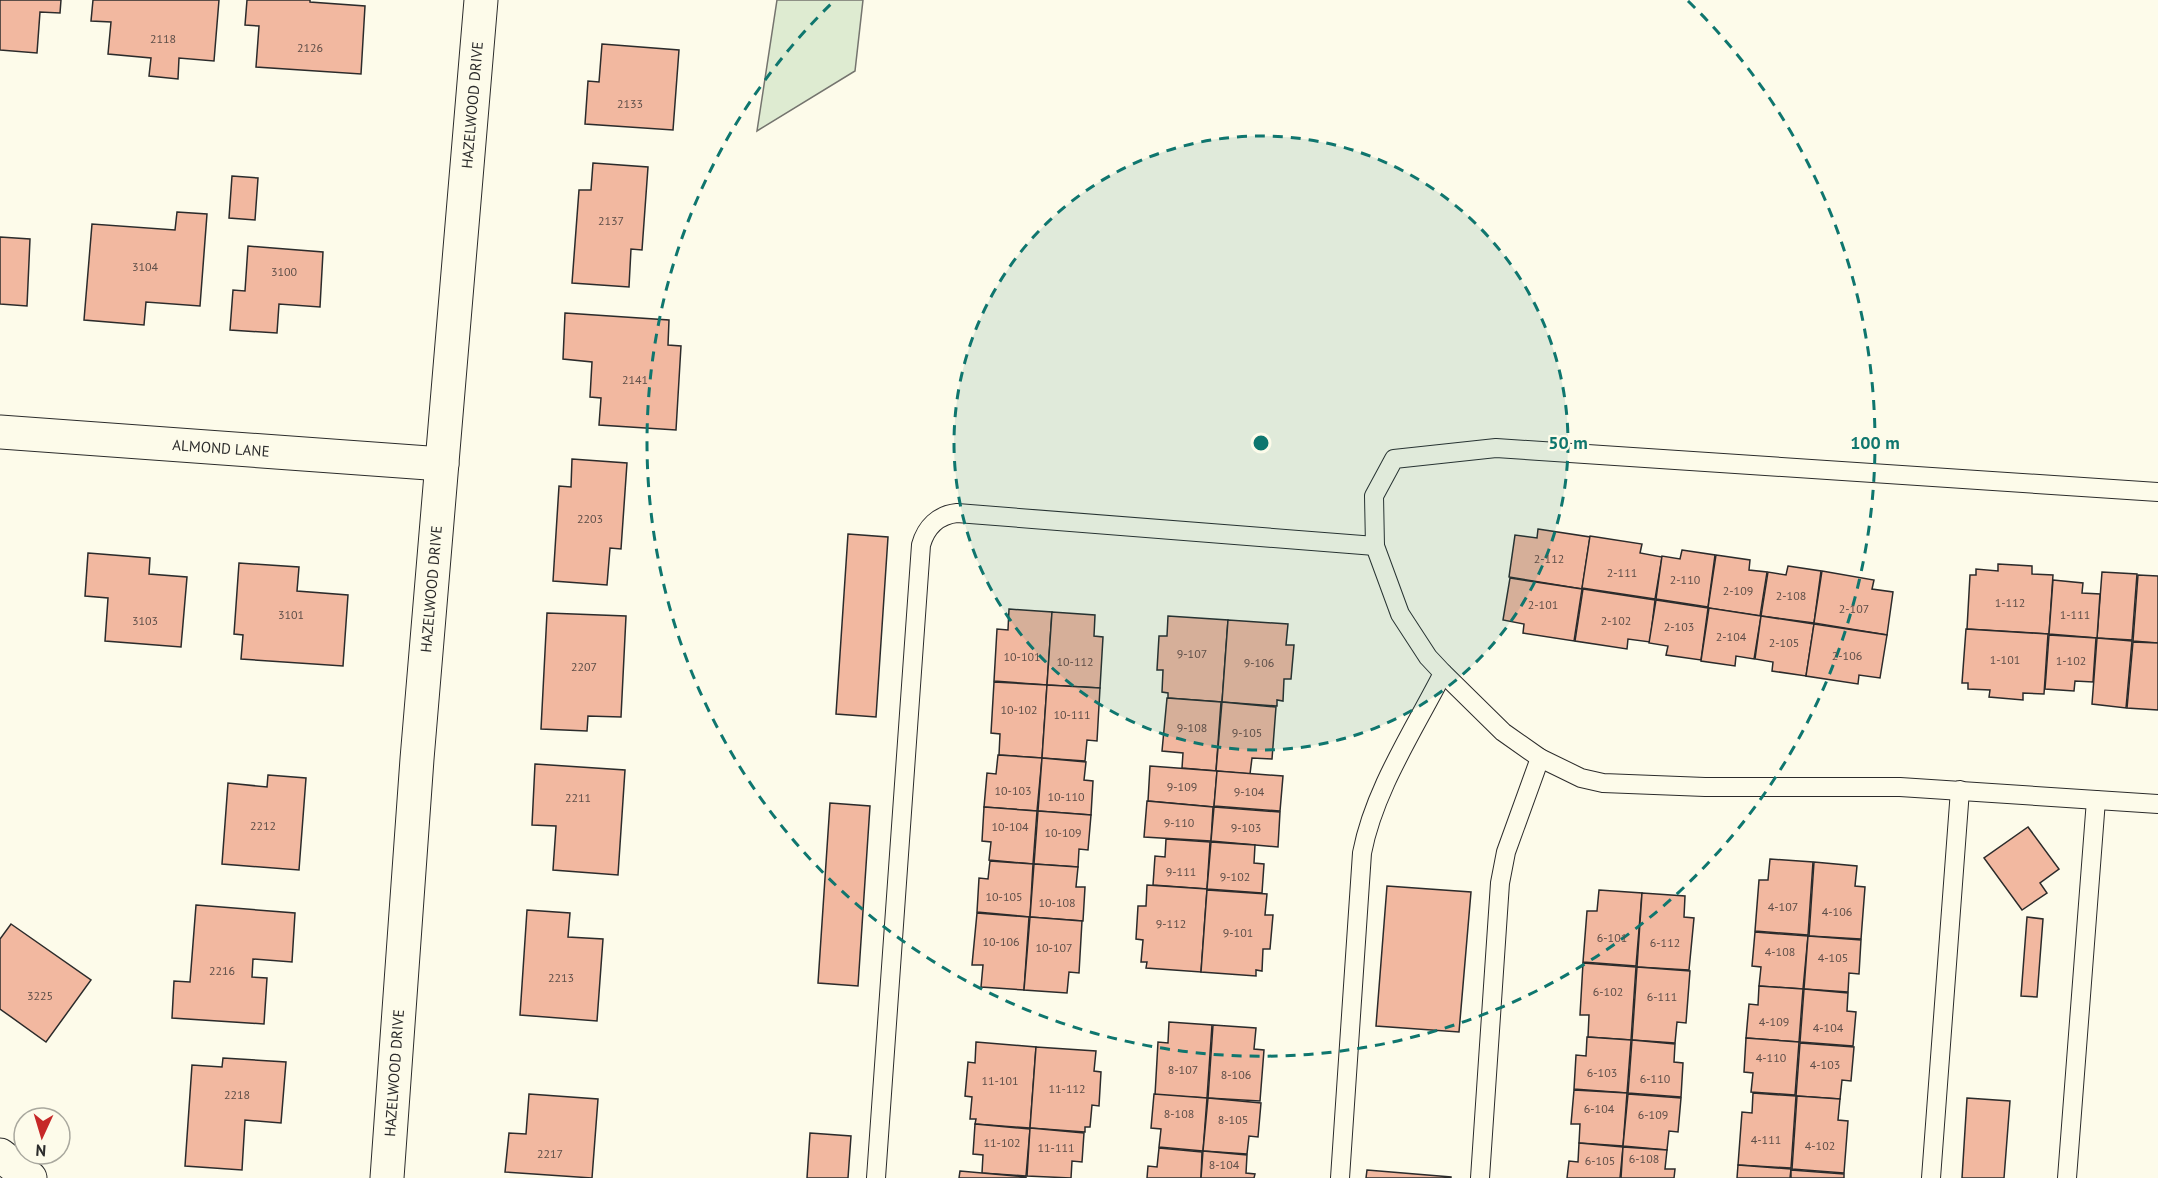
<svg xmlns="http://www.w3.org/2000/svg" width="2158" height="1178" viewBox="0 0 2158 1178" font-family="'PT Sans',sans-serif">
	<style>
		.green { fill: #deebd1; stroke: #74746e; stroke-width: 1.5 }
		.building { fill: #f2b8a0; stroke: #2b2b2b; stroke-width: 1.5 }
		.lines { fill: none; stroke-linecap: round; stroke-linejoin: round }
		.lane-casing { stroke: #2b2b2b; stroke-width: 20 }
		.street-casing { stroke: #2b2b2b; stroke-width: 35 }
		.lane { stroke: #fdfbea; stroke-width: 18 }
		.street { stroke: #fdfbea; stroke-width: 33 }
		.ring { fill: none; stroke: #0f766e; stroke-width: 3; stroke-dasharray: 10 8 }
		.labels { text-anchor: middle; dominant-baseline: central; stroke-width: 4.5; stroke-linejoin: round; paint-order: stroke }
		.number-label { font-size: 12px; fill: #5d4e48 }
		.street-label { font-size: 15px; fill: #2b2b2b; stroke: #fdfbea }
		.centre { fill: #0f766e; stroke: #fdfbea; stroke-width: 3 }
		.ring-label { font-size: 18px; text-anchor: middle; font-weight: bold; fill: #0f766e; stroke: #fdfbea; stroke-width: 4.5; stroke-linejoin: round; paint-order: stroke }
	</style>
	<rect width="100%" height="100%" fill="#fdfbea"/>
	<!-- green -->
	<path class="green" d="M777 0H863L855 71 757 131Z"/>
	<!-- building -->
	<g class="building">
		<path d="M0 0H61L60 13 40 12 37 53 0 50Z"/>
		<path d="M93 0H219L214 61 179 58 178 79 149 76 151 58 108 54 111 22 91 21Z"/>
		<path d="M247 0H310V2L365 6 361 74 256 67 259 26 245 25Z"/>
		<path d="M602 44 679 50 673 130 585 124 588 81 599 82Z"/>
		<path d="M593 163 648 167 642 250 631 249 629 287 572 283 579 190H591Z"/>
		<path d="M232 176 258 178 255 220 229 218Z"/>
		<path d="M177 212 207 214 200 306 146 302 144 325 84 320 92 224 175 230Z"/>
		<path d="M0 237 30 239 27 306 0 304Z"/>
		<path d="M248 246 323 252 320 307 279 304 277 333 230 330 233 290 245 291Z"/>
		<path d="M565 313 669 320 668 345 681 346 676 430 599 425 601 398 590 397 592 362 563 359Z"/>
		<path d="M572 459 627 463 621 549 610 548 607 585 553 581 559 486 571 487Z"/>
		<path d="M1538 529 1590 537 1582 589 1509 577 1515 535 1537 538Z"/>
		<path d="M848 534 888 537 876 717 836 714Z"/>
		<path d="M1590 536 1642 544 1640 553 1662 557 1655 599 1582 588Z"/>
		<path d="M1682 550 1715 555 1708 607 1656 599 1662 556 1680 559Z"/>
		<path d="M88 553 150 558 149 574 187 577 181 647 105 641 108 598 85 596Z"/>
		<path d="M1716 555 1750 560 1749 570 1767 572 1760 616 1708 608Z"/>
		<path d="M239 563 299 567 297 591 348 595 343 666 241 659 243 635 234 634Z"/>
		<path d="M1998 564 2032 566V574L2053 575 2049 634 1967 629 1970 575H1976V569L1998 571Z"/>
		<path d="M1788 566 1821 571 1814 623 1761 616 1768 572 1786 575Z"/>
		<path d="M1822 571 1874 580 1872 589 1893 592 1887 635 1814 623Z"/>
		<path d="M2102 572 2137 574 2132 640 2097 638Z"/>
		<path d="M2138 575 2158 576V643L2133 641Z"/>
		<path d="M1510 578 1582 589 1574 641 1523 633 1524 624 1503 620Z"/>
		<path d="M2053 580 2083 583 2082 593 2100 594 2097 638 2049 634Z"/>
		<path d="M1583 589 1655 600 1650 642 1628 639 1627 649 1575 641Z"/>
		<path d="M1656 600 1708 608 1701 660 1666 655 1668 646 1649 643Z"/>
		<path d="M1709 608 1761 616 1754 659 1736 656 1735 666 1701 661Z"/>
		<path d="M1009 609 1052 612 1047 685 994 681 997 629 1008 630Z"/>
		<path d="M1052 612 1095 615 1094 636 1103 637 1100 688 1047 685Z"/>
		<path d="M547 613 626 616 621 717 588 716 587 731 541 729Z"/>
		<path d="M1168 616 1228 620 1222 702 1168 698V693L1162 692 1163 670H1157L1159 636H1167Z"/>
		<path d="M1761 616 1814 624 1806 676 1772 671 1773 662 1755 659Z"/>
		<path d="M1228 620 1288 624 1286 645H1294L1291 679H1284L1283 701 1277 700V706L1222 702Z"/>
		<path d="M1814 624 1887 635 1880 678 1859 675 1858 684 1806 676Z"/>
		<path d="M1966 629 2048 634 2044 694 2023 693V700L1989 697 1990 690 1968 689V683H1962Z"/>
		<path d="M2049 635 2096 638 2093 682 2075 681 2074 691 2045 689Z"/>
		<path d="M2097 638 2132 641 2126 708 2092 704Z"/>
		<path d="M2133 642 2158 643V710L2127 708Z"/>
		<path d="M994 682 1047 685 1042 758 999 755 1000 734 991 733Z"/>
		<path d="M1047 685 1100 688 1097 741 1087 740 1085 761 1042 758Z"/>
		<path d="M1167 698 1221 702 1216 771 1182 768 1183 753 1162 751Z"/>
		<path d="M1222 702 1276 707 1272 759 1252 758 1250 774 1216 771Z"/>
		<path d="M998 755 1042 758 1037 811 984 807 987 773 996 774Z"/>
		<path d="M1042 758 1086 762 1084 780 1093 781 1091 815 1038 811Z"/>
		<path d="M535 764 625 770 618 875 553 870 556 826 532 825Z"/>
		<path d="M1150 766 1217 771 1214 807 1148 801Z"/>
		<path d="M1217 771 1283 776 1280 811 1214 806Z"/>
		<path d="M268 775 306 778 299 870 222 864 228 783 267 787Z"/>
		<path d="M1147 801 1213 807 1211 841 1144 837Z"/>
		<path d="M830 803 870 806 858 986 818 983Z"/>
		<path d="M984 807 1037 811 1033 864 989 860 991 842 982 841Z"/>
		<path d="M1214 807 1280 812 1278 847 1211 841Z"/>
		<path d="M1038 811 1091 815 1088 850 1079 849 1078 867 1034 864Z"/>
		<path d="M2028 827 2059 869 2040 883 2047 893 2022 910 1984 858Z"/>
		<path d="M1166 839 1210 842 1207 889 1153 885 1155 856 1165 857Z"/>
		<path d="M1211 842 1255 845 1254 863 1264 864 1262 893 1207 889Z"/>
		<path d="M1770 859 1813 862 1808 935 1755 931 1759 880H1768Z"/>
		<path d="M990 861 1033 864 1030 917 977 912 979 878 988 879Z"/>
		<path d="M1814 862 1857 866 1855 886 1865 887 1861 939 1809 936Z"/>
		<path d="M1034 864 1078 867 1076 887H1085L1083 921 1030 917Z"/>
		<path d="M1147 885 1207 889 1201 972 1146 968 1147 962H1141L1143 940 1136 939 1138 906H1146Z"/>
		<path d="M1387 886 1471 892 1459 1032 1376 1026Z"/>
		<path d="M1207 890 1267 894 1265 915H1273L1270 949H1263L1262 971 1256 970V976L1201 972Z"/>
		<path d="M1599 890 1642 893 1636 966 1583 962 1587 911H1597Z"/>
		<path d="M1642 893 1685 896 1684 917 1694 918 1689 970 1637 967Z"/>
		<path d="M196 905 295 913 292 962 253 959 252 977 267 978 264 1024 172 1018 174 981 190 982Z"/>
		<path d="M527 910 570 913 568 937 603 939 597 1021 520 1015Z"/>
		<path d="M977 913 1029 917 1024 990 981 987 983 965H972Z"/>
		<path d="M1030 917 1082 921 1079 973 1069 972 1067 993 1024 990Z"/>
		<path d="M2027 917 2043 919 2037 997 2021 996Z"/>
		<path d="M11 924 91 980 46 1042 0 1009V939Z"/>
		<path d="M1755 932 1808 936 1803 989 1759 986 1761 967 1752 966Z"/>
		<path d="M1808 936 1861 940 1859 974 1849 973 1848 992 1804 989Z"/>
		<path d="M1583 963 1636 967 1631 1040 1588 1037 1589 1015H1580Z"/>
		<path d="M1637 967 1690 971 1686 1023 1677 1022 1675 1043 1632 1040Z"/>
		<path d="M1759 986 1803 989 1799 1042 1746 1038 1749 1004 1758 1005Z"/>
		<path d="M1804 989 1848 993 1847 1011 1856 1012 1853 1046 1800 1042Z"/>
		<path d="M1169 1022 1212 1025 1207 1098 1155 1095 1158 1042 1168 1043Z"/>
		<path d="M1213 1025 1256 1028 1254 1049 1264 1050 1260 1101 1208 1098Z"/>
		<path d="M1587 1037 1631 1040 1627 1093 1574 1089 1576 1055 1586 1056Z"/>
		<path d="M1746 1038 1799 1042 1795 1095 1751 1092 1753 1073 1744 1072Z"/>
		<path d="M1632 1040 1675 1044 1674 1062 1683 1063 1681 1097 1628 1093Z"/>
		<path d="M976 1042 1036 1047 1030 1128 975 1124 976 1119H970L972 1097 965 1096 968 1062 975 1063Z"/>
		<path d="M1800 1043 1854 1047 1851 1081 1842 1080 1840 1099 1796 1096Z"/>
		<path d="M1036 1047 1096 1051 1094 1071 1101 1072 1099 1106 1092 1105 1090 1127H1085V1132L1030 1128Z"/>
		<path d="M223 1058 286 1062 281 1123 245 1120 242 1170 185 1166 192 1065 222 1067Z"/>
		<path d="M1574 1090 1627 1093 1623 1146 1579 1143 1580 1124H1571Z"/>
		<path d="M1753 1093 1796 1096 1791 1168 1738 1165 1742 1112 1752 1113Z"/>
		<path d="M529 1094 598 1099 592 1178 505 1172 509 1133 526 1134Z"/>
		<path d="M1154 1094 1207 1098 1203 1151 1159 1147 1161 1129 1151 1128Z"/>
		<path d="M1628 1094 1681 1098 1678 1132 1669 1131 1667 1150 1623 1146Z"/>
		<path d="M1797 1096 1840 1099 1838 1120 1848 1121 1844 1173 1792 1169Z"/>
		<path d="M1208 1098 1261 1103 1258 1137 1249 1136 1247 1154 1203 1151Z"/>
		<path d="M1967 1098 2010 1101 2004 1178H1962Z"/>
		<path d="M975 1124 1030 1129 1026 1176 982 1173 983 1155 973 1154Z"/>
		<path d="M1030 1128 1084 1133 1082 1162 1072 1161 1071 1178 1027 1176Z"/>
		<path d="M810 1133 851 1136 848 1178H807Z"/>
		<path d="M1579 1143 1623 1147 1620 1178H1567L1569 1161 1578 1162Z"/>
		<path d="M1623 1147 1667 1150 1665 1169H1675L1674 1178H1621Z"/>
		<path d="M1159 1148 1202 1152 1201 1178H1147L1148 1166 1157 1167Z"/>
		<path d="M1203 1151 1247 1155 1246 1173 1255 1174 1254 1178H1201Z"/>
		<path d="M1738 1165 1791 1169 1790 1178H1737Z"/>
		<path d="M1367 1170 1451 1177V1178H1366Z"/>
		<path d="M1791 1170 1844 1174V1178H1791Z"/>
		<path d="M960 1171 1026 1177V1178H959Z"/>
	</g>
	<g class="lines">
		<!-- lane casing -->
		<g class="lane-casing">
			<g id="lane">
				<path d="M1375 546 1400 614 1428 657 1443 673 1503 732 1540 758 1581 778 1603 783 1705 787H1900L2158 804"/>
				<path d="M876 1178 921 545C926 527 938 515 957 513L1375 546 1374 496 1394 459 1496 448 2158 492"/>
				<path d="M1340 1178 1362 853C1374 790 1414 730 1443 673"/>
				<path d="M1480 1178 1500 883 1506 852 1540 758"/>
				<path d="M1931 1178 1960 790"/>
				<path d="M2067 1178 2096 800"/>
			</g>
		</g>
		<!-- street casing -->
		<g class="street-casing">
			<g id="street">
				<path d="M0 432 442 464"/>
				<path d="M0 1155 30 1178"/>
				<path d="M387 1178 417 759 481 0"/>
			</g>
		</g>
		<!-- lane -->
		<use href="#lane" class="lane"/>
		<!-- street -->
		<use href="#street" class="street"/>
	</g>
	<!-- distance rings -->
	<circle cx="1261" cy="443" r="307" fill="#0f766e" fill-opacity=".12"/>
	<g class="ring">
		<circle cx="1261" cy="443" r="307"/>
		<path d="M1688 1A614 614 0 1 1 834 1"/>
	</g>
	<g class="labels">
		<!-- number labels -->
		<g class="number-label">
			<text x="163" y="38">2118</text>
			<text x="310" y="47">2126</text>
			<text x="630" y="103">2133</text>
			<text x="611" y="220">2137</text>
			<text x="145" y="266">3104</text>
			<text x="284" y="271">3100</text>
			<text x="635" y="379">2141</text>
			<text x="590" y="518">2203</text>
			<text x="1549" y="558">2-112</text>
			<text x="1622" y="572">2-111</text>
			<text x="1685" y="579">2-110</text>
			<text x="1738" y="590">2-109</text>
			<text x="1791" y="595">2-108</text>
			<text x="2010" y="602">1-112</text>
			<text x="1543" y="604">2-101</text>
			<text x="1854" y="608">2-107</text>
			<text x="291" y="614">3101</text>
			<text x="2075" y="614">1-111</text>
			<text x="145" y="620">3103</text>
			<text x="1616" y="620">2-102</text>
			<text x="1679" y="626">2-103</text>
			<text x="1731" y="636">2-104</text>
			<text x="1784" y="642">2-105</text>
			<text x="1192" y="653">9-107</text>
			<text x="1847" y="655">2-106</text>
			<text x="1022" y="656">10-101</text>
			<text x="2005" y="659">1-101</text>
			<text x="2071" y="660">1-102</text>
			<text x="1075" y="661">10-112</text>
			<text x="1259" y="662">9-106</text>
			<text x="584" y="666">2207</text>
			<text x="1019" y="709">10-102</text>
			<text x="1072" y="714">10-111</text>
			<text x="1192" y="727">9-108</text>
			<text x="1247" y="732">9-105</text>
			<text x="1182" y="786">9-109</text>
			<text x="1013" y="790">10-103</text>
			<text x="1249" y="791">9-104</text>
			<text x="1066" y="796">10-110</text>
			<text x="578" y="797">2211</text>
			<text x="1179" y="822">9-110</text>
			<text x="263" y="825">2212</text>
			<text x="1010" y="826">10-104</text>
			<text x="1246" y="827">9-103</text>
			<text x="1063" y="832">10-109</text>
			<text x="1181" y="871">9-111</text>
			<text x="1235" y="876">9-102</text>
			<text x="1004" y="896">10-105</text>
			<text x="1057" y="902">10-108</text>
			<text x="1783" y="906">4-107</text>
			<text x="1837" y="911">4-106</text>
			<text x="1171" y="923">9-112</text>
			<text x="1238" y="932">9-101</text>
			<text x="1612" y="937">6-101</text>
			<text x="1001" y="941">10-106</text>
			<text x="1665" y="942">6-112</text>
			<text x="1054" y="947">10-107</text>
			<text x="1780" y="951">4-108</text>
			<text x="1833" y="957">4-105</text>
			<text x="222" y="970">2216</text>
			<text x="561" y="977">2213</text>
			<text x="1608" y="991">6-102</text>
			<text x="40" y="995">3225</text>
			<text x="1662" y="996">6-111</text>
			<text x="1774" y="1021">4-109</text>
			<text x="1828" y="1027">4-104</text>
			<text x="1771" y="1057">4-110</text>
			<text x="1825" y="1064">4-103</text>
			<text x="1183" y="1069">8-107</text>
			<text x="1602" y="1072">6-103</text>
			<text x="1236" y="1074">8-106</text>
			<text x="1655" y="1078">6-110</text>
			<text x="1000" y="1080">11-101</text>
			<text x="1067" y="1088">11-112</text>
			<text x="237" y="1094">2218</text>
			<text x="1599" y="1108">6-104</text>
			<text x="1179" y="1113">8-108</text>
			<text x="1653" y="1114">6-109</text>
			<text x="1233" y="1119">8-105</text>
			<text x="1766" y="1139">4-111</text>
			<text x="1002" y="1142">11-102</text>
			<text x="1820" y="1145">4-102</text>
			<text x="1056" y="1147">11-111</text>
			<text x="550" y="1153">2217</text>
			<text x="1644" y="1158">6-108</text>
			<text x="1600" y="1160">6-105</text>
			<text x="1224" y="1164">8-104</text>
		</g>
		<!-- street labels -->
		<g class="street-label">
			<text transform="translate(472 105) rotate(-85)">HAZELWOOD DRIVE</text>
			<text transform="translate(221 448) rotate(4)">ALMOND LANE</text>
			<text transform="translate(431 589) rotate(-85)">HAZELWOOD DRIVE</text>
			<text transform="translate(394 1073) rotate(-86)">HAZELWOOD DRIVE</text>
		</g>
	</g>
	<circle cx="1261" cy="443" r="9" class="centre"/>
	<g class="ring-label">
		<text x="1568" y="449">50 m</text>
		<text x="1875" y="449">100 m</text>
	</g>
	<!-- north arrow -->
	<g transform="translate(42 1136) rotate(184)"><circle r="28" fill="#fdfbea" stroke="#a9a89e" stroke-width="1.5"/>
	<path d="M0-4.5L10 22L0 15L-10 22Z" fill="#c62828"/>
	<text y="-9" font-size="16" font-weight="bold" text-anchor="middle" fill="#2b2b2b">N</text>
	</g>
</svg>
